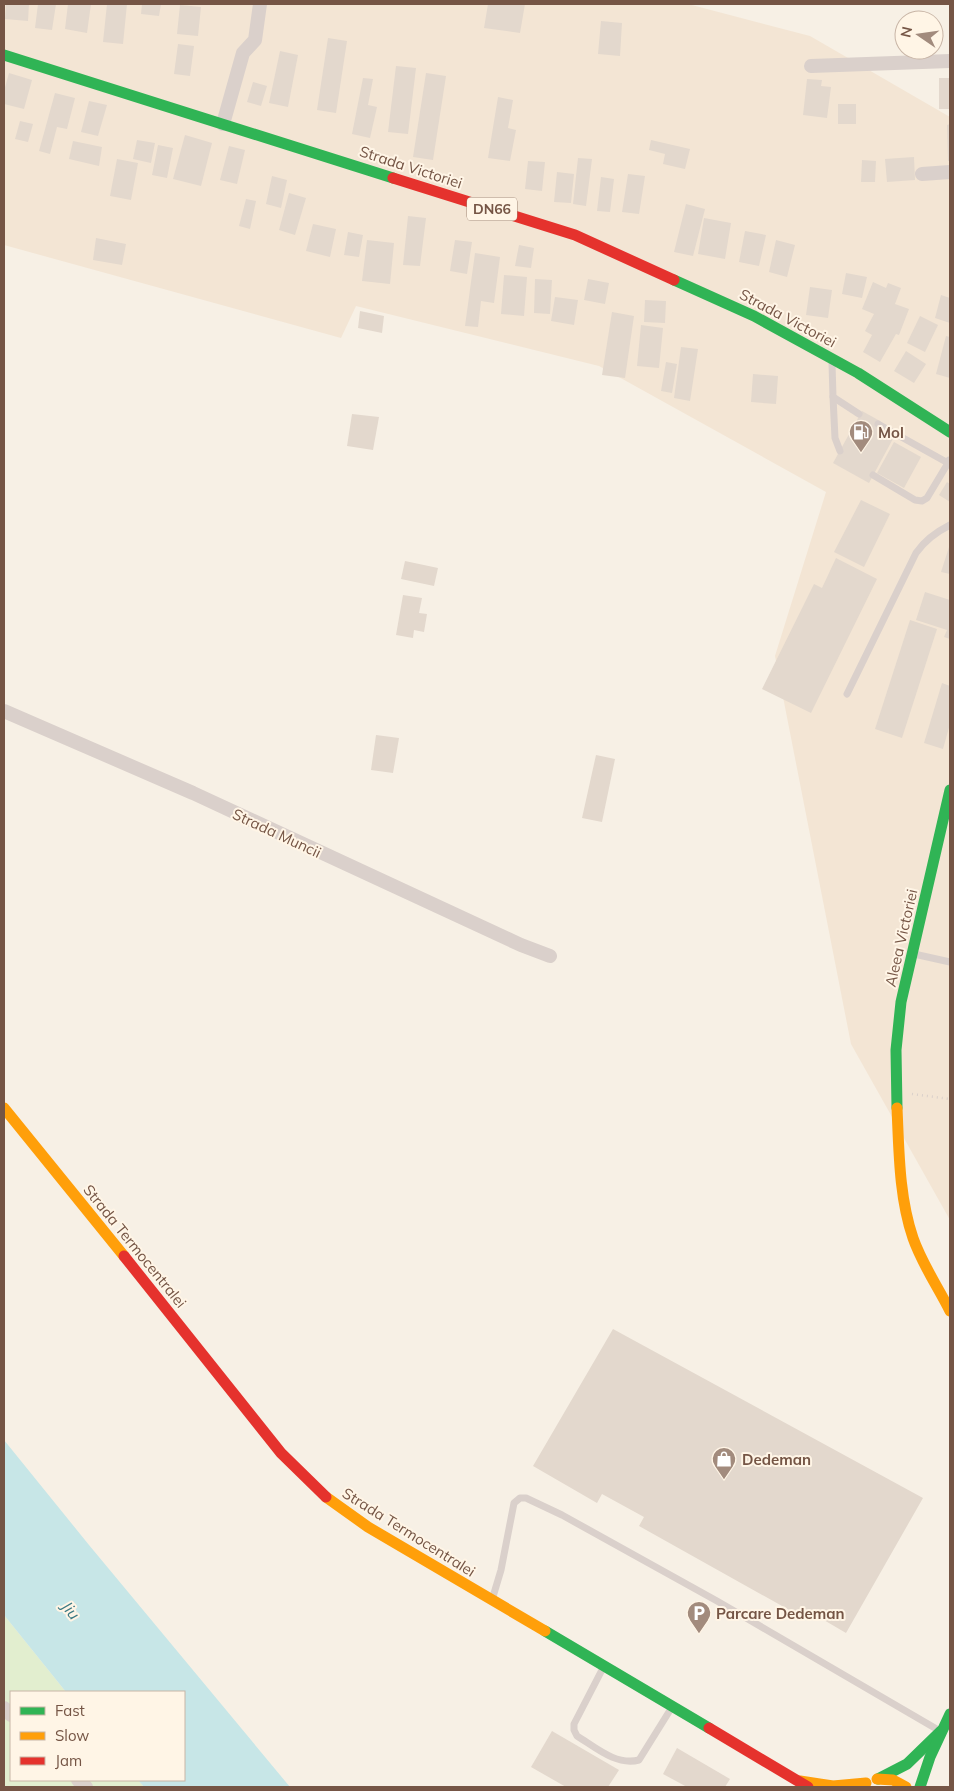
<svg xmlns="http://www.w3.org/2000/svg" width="954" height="1791" viewBox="0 0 954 1791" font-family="Mulish,sans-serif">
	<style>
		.residential { fill: #f3e5d4 }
		.green { fill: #e2eecf }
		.water { fill: #c7e6e7 }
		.building { fill: #e3d8cd }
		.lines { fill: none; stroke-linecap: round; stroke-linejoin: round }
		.path { stroke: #dad0ca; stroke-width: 2.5; stroke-dasharray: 1 4; stroke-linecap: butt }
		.lane { stroke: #dad0cb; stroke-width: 7 }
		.street { stroke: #dad0cb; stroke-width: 14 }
		.fast { stroke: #30b455; stroke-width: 11 }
		.slow { stroke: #ff9f0a; stroke-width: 11 }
		.jam { stroke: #e5322d; stroke-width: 11 }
		.labels { text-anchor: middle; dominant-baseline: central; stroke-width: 4; stroke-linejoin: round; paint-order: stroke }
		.shield { fill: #fff5e6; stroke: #9e8575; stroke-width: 1 }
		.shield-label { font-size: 14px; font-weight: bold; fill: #755545 }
		.street-label { font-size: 15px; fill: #755545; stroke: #fff5e6 }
		.poi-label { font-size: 15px; font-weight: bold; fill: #755545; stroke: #fff5e6; text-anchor: start }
		.water-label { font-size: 16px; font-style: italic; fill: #3b7983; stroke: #fff5e6 }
	</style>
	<rect width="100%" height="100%" fill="#f7f0e5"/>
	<!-- residential -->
	<path class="residential" d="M4 4H688L810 36 950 117V1220L851 1044 775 656 826 492 599 366 356 306 341 338 4 245Z"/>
	<!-- green -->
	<path class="green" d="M4 1615 66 1692H11V1780H138L144 1787H4Z"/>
	<!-- water -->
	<path class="water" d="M4 1440 89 1545 290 1787H144L138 1780H184V1692H66L4 1615Z"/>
	<!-- building -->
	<g class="building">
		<path d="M6 4H29L28 21 5 19Z"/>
		<path d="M38 4H56L52 30 35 28Z"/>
		<path d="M68 4H91L87 33 65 29Z"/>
		<path d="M107 4H127L123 44 103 42Z"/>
		<path d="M142 4H161L159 16 141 14Z"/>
		<path d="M488 4H525L520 33 484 28Z"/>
		<path d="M180 5 201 7 198 36 177 34Z"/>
		<path d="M601 21 622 23 620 56 598 54Z"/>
		<path d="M328 38 347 41 336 113 317 110Z"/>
		<path d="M178 44 194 46 190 76 174 74Z"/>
		<path d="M280 51 298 55 288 107 269 103Z"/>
		<path d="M396 66 416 68 408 134 388 132Z"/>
		<path d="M9 73 32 80 24 109 4 104V91Z"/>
		<path d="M426 73 446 76 433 160 413 157Z"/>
		<path d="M363 78 373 79 368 105 377 107 370 138 352 134Z"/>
		<rect x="939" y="78" width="11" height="31"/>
		<path d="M807 79 822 80 821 86 831 87 827 118 803 115Z"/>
		<path d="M253 82 267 86 261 106 247 102Z"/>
		<path d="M55 93 75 98 67 129 57 127 50 154 39 151Z"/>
		<path d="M498 97 513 100 508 128 516 130 510 161 488 158Z"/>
		<path d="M89 101 107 105 98 136 81 132Z"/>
		<rect x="838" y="104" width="18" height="20"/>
		<path d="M20 121 33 124 28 142 15 139Z"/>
		<path d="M950 124V161H948L947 125Z"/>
		<path d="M185 135 212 143 201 186 173 179Z"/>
		<path d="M137 140 155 143 151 163 133 159Z"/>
		<path d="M651 140 690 149 685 169 663 164 665 154 649 150Z"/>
		<path d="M73 141 102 147 99 166 69 159Z"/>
		<path d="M158 145 173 148 167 178 152 175Z"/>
		<path d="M229 146 245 150 237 184 220 180Z"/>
		<path d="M914 157 915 180 887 182 885 159Z"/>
		<path d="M578 158 592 159 586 206 573 204Z"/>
		<path d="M117 159 138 163 131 200 110 196Z"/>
		<path d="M862 160 876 161 875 182H861Z"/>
		<path d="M528 161 545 162 542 191 525 189Z"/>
		<path d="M557 172 574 174 571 203 554 202Z"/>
		<path d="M628 174 645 176 639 214 622 212Z"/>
		<path d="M272 176 287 180 281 208 266 204Z"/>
		<path d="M601 177 614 179 610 212 597 211Z"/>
		<path d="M289 193 306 198 295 235 279 230Z"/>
		<path d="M246 199 256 201 250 229 239 226Z"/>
		<path d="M686 204 705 209 693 256 674 252Z"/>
		<path d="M408 216 426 218 420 266 403 265Z"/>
		<path d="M704 218 731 223 725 259 698 254Z"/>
		<path d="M313 224 336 229 330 257 306 251Z"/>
		<path d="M745 231 766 235 759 266 739 262Z"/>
		<path d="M348 232 363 235 359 257 344 255Z"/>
		<path d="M96 238 126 244 122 265 93 260Z"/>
		<path d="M367 240 394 243 390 284 362 281Z"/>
		<path d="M455 240 472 242 467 274 450 271Z"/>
		<path d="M776 240 795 245 787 277 769 272Z"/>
		<path d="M519 245 534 248 531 268 515 266Z"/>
		<path d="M475 253 500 257 494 303 481 301 478 327 465 326Z"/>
		<path d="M846 273 867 277 862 298 842 294Z"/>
		<path d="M504 275 527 277 524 316 501 314Z"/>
		<path d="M535 279 552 280 550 314 534 313Z"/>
		<path d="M588 279 609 283 605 304 584 300Z"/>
		<path d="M873 282 886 288 888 283 901 288 895 304 909 309 899 335 896 334 880 362 863 352 872 335 865 331 874 314 862 309Z"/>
		<path d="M810 287 832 290 828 318 806 315Z"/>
		<path d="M941 295 950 298V323L935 318Z"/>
		<path d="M555 297 578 300 574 325 551 321Z"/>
		<path d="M645 300 666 301 665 323 644 322Z"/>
		<path d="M360 311 384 316 382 333 358 328Z"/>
		<path d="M612 312 634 316 625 378 602 375Z"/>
		<path d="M920 316 938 325 925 352 907 343Z"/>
		<path d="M641 325 663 328 659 368 637 366Z"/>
		<path d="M946 336 950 337V378L936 374Z"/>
		<path d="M681 347 698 349 690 401 674 398Z"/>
		<path d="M906 351 926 364 914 383 894 371Z"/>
		<path d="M666 362 677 364 672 393 661 391Z"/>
		<path d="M753 374 778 376 776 404 751 402Z"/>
		<path d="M862 411 880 421 895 435 869 483 833 463Z"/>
		<path d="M352 414 379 417 373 450 347 446Z"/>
		<path d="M894 442 921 457 904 488 877 473Z"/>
		<path d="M947 482 950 484V502L939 495Z"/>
		<path d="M861 500 890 514 864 567 834 552Z"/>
		<path d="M950 544V574L941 572Z"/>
		<path d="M836 558 877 579 811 713 762 689 814 584 822 588Z"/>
		<path d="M405 561 438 568 434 586 401 579Z"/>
		<path d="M925 592 950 600V639L944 637 947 630 916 620Z"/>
		<path d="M403 595 422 598 419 613 427 614 424 632 414 630 413 638 396 635Z"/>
		<path d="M910 620 937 629 902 738 875 729Z"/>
		<path d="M942 683 950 686V724L943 749 924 743Z"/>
		<path d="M376 735 399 738 393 773 371 770Z"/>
		<path d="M596 755 615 759 602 822 582 818Z"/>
		<path d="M613 1329 923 1498 846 1633 805 1609 800 1616 639 1526 644 1517 602 1494 597 1503 533 1466Z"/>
		<path d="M552 1731 619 1770 608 1787H566L531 1767Z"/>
		<path d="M677 1748 730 1779 725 1787H687L663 1774Z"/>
	</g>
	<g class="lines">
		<!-- path -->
		<path class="path" d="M912 1094 950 1099"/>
		<!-- lane -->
		<g class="lane">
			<path d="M832 363 833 397 859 414"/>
			<path d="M833 397 835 438 840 451"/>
			<path d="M878 424 948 463 949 460"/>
			<path d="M873 475 915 500 922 501 927 498 948 463"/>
			<path d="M847 694 916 553C925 540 936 532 950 525"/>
			<path d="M914 954 950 962"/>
			<path d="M492 1600 501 1570 514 1503 520 1498H526L562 1515 717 1601 940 1731"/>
			<path d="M604 1666 574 1724V1730L577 1736C595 1747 616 1766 639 1760L672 1707"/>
		</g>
		<!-- street -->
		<g class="street">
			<path d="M811 66 950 61"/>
			<path d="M223 124 243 53 255 40 260 4"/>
			<path d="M922 174 950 172"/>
			<path d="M4 711 193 793 521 945 550 956"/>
			<path d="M4 1708 11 1715"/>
			<path d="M78 1780 86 1787"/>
		</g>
		<!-- fast -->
		<g class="fast">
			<path d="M4 55 393 178"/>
			<path d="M674 280 754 316 858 373 950 432"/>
			<path d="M897 1108 896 1050 901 1002 950 790"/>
			<path d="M545 1631 709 1728"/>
			<path d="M878 1779 907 1764 941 1731"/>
			<path d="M920 1787 930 1757 950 1714"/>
		</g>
		<!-- slow -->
		<g class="slow">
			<path d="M4 1108 124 1256"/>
			<path d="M897 1108C899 1151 899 1197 913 1238 922 1264 938 1287 950 1311"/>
			<path d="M326 1497 368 1527 545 1631"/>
			<path d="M877 1779 893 1780 906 1787"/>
			<path d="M800 1781 833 1786 866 1783"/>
		</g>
		<!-- jam -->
		<g class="jam">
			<path d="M393 178 575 235 674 280"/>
			<path d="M124 1256 281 1453 326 1497"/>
			<path d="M709 1728 808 1787"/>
		</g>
	</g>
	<!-- icons -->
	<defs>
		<g id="fuel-pin" transform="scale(1.25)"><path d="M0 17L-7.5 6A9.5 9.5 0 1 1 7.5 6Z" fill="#a28b7d" stroke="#fff5e6"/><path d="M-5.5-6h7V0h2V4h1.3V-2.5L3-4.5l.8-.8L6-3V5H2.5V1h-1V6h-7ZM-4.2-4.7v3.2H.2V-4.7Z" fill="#fff"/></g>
		<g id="shop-pin" transform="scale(1.25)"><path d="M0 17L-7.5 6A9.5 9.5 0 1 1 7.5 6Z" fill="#a28b7d" stroke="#fff5e6"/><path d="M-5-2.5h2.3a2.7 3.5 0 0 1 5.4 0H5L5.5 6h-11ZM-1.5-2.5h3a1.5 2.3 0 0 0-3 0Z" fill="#fff"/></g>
		<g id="parking-pin" transform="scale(1.25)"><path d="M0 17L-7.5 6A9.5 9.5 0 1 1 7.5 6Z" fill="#a28b7d" stroke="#fff5e6"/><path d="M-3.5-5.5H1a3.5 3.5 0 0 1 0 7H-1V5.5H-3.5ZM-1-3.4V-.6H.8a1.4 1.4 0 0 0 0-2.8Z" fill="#fff"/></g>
	</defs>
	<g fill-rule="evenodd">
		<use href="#fuel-pin" x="861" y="432"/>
		<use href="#shop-pin" x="724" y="1459"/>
		<use href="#parking-pin" x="699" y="1613"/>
	</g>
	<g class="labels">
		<!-- shield labels -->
		<rect class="shield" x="467" y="197.5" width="50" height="23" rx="4"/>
		<g class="shield-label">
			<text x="492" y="209">DN66</text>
		</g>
		<!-- street labels -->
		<g class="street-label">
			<text transform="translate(411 167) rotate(18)">Strada Victoriei</text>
			<text transform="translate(788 318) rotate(28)">Strada Victoriei</text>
			<text transform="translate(277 833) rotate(25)">Strada Muncii</text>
			<text transform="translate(901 938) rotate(-77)">Aleea Victoriei</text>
			<text transform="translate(135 1246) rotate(51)">Strada Termocentralei</text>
			<text transform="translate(409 1532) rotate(32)">Strada Termocentralei</text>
		</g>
		<!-- poi labels -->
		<g class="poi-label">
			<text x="878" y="432">Mol</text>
			<text x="742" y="1459">Dedeman</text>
			<text x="716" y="1613">Parcare Dedeman</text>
		</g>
		<!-- water labels -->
		<g class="water-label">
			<text transform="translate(71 1610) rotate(51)">Jiu</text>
		</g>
	</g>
	<!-- border -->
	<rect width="954" height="1791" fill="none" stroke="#755545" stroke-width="10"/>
	<!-- legend -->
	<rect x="10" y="1691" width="175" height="90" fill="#fff5e6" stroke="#c8b5a6"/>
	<rect x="20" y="1707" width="25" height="8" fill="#30b455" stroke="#c8b5a6"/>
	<text x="55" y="1716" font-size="15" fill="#755545">Fast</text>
	<rect x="20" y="1732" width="25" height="8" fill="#ff9f0a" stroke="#c8b5a6"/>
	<text x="55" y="1741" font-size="15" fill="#755545">Slow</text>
	<rect x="20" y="1757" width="25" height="8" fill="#e5322d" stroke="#c8b5a6"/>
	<text x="55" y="1766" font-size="15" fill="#755545">Jam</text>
	<!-- north arrow -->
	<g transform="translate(919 35) rotate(283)"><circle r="24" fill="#fff5e6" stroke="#c8b5a6"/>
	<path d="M0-4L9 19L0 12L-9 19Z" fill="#a28b7d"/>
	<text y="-8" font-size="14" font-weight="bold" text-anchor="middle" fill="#755545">N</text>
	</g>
</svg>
